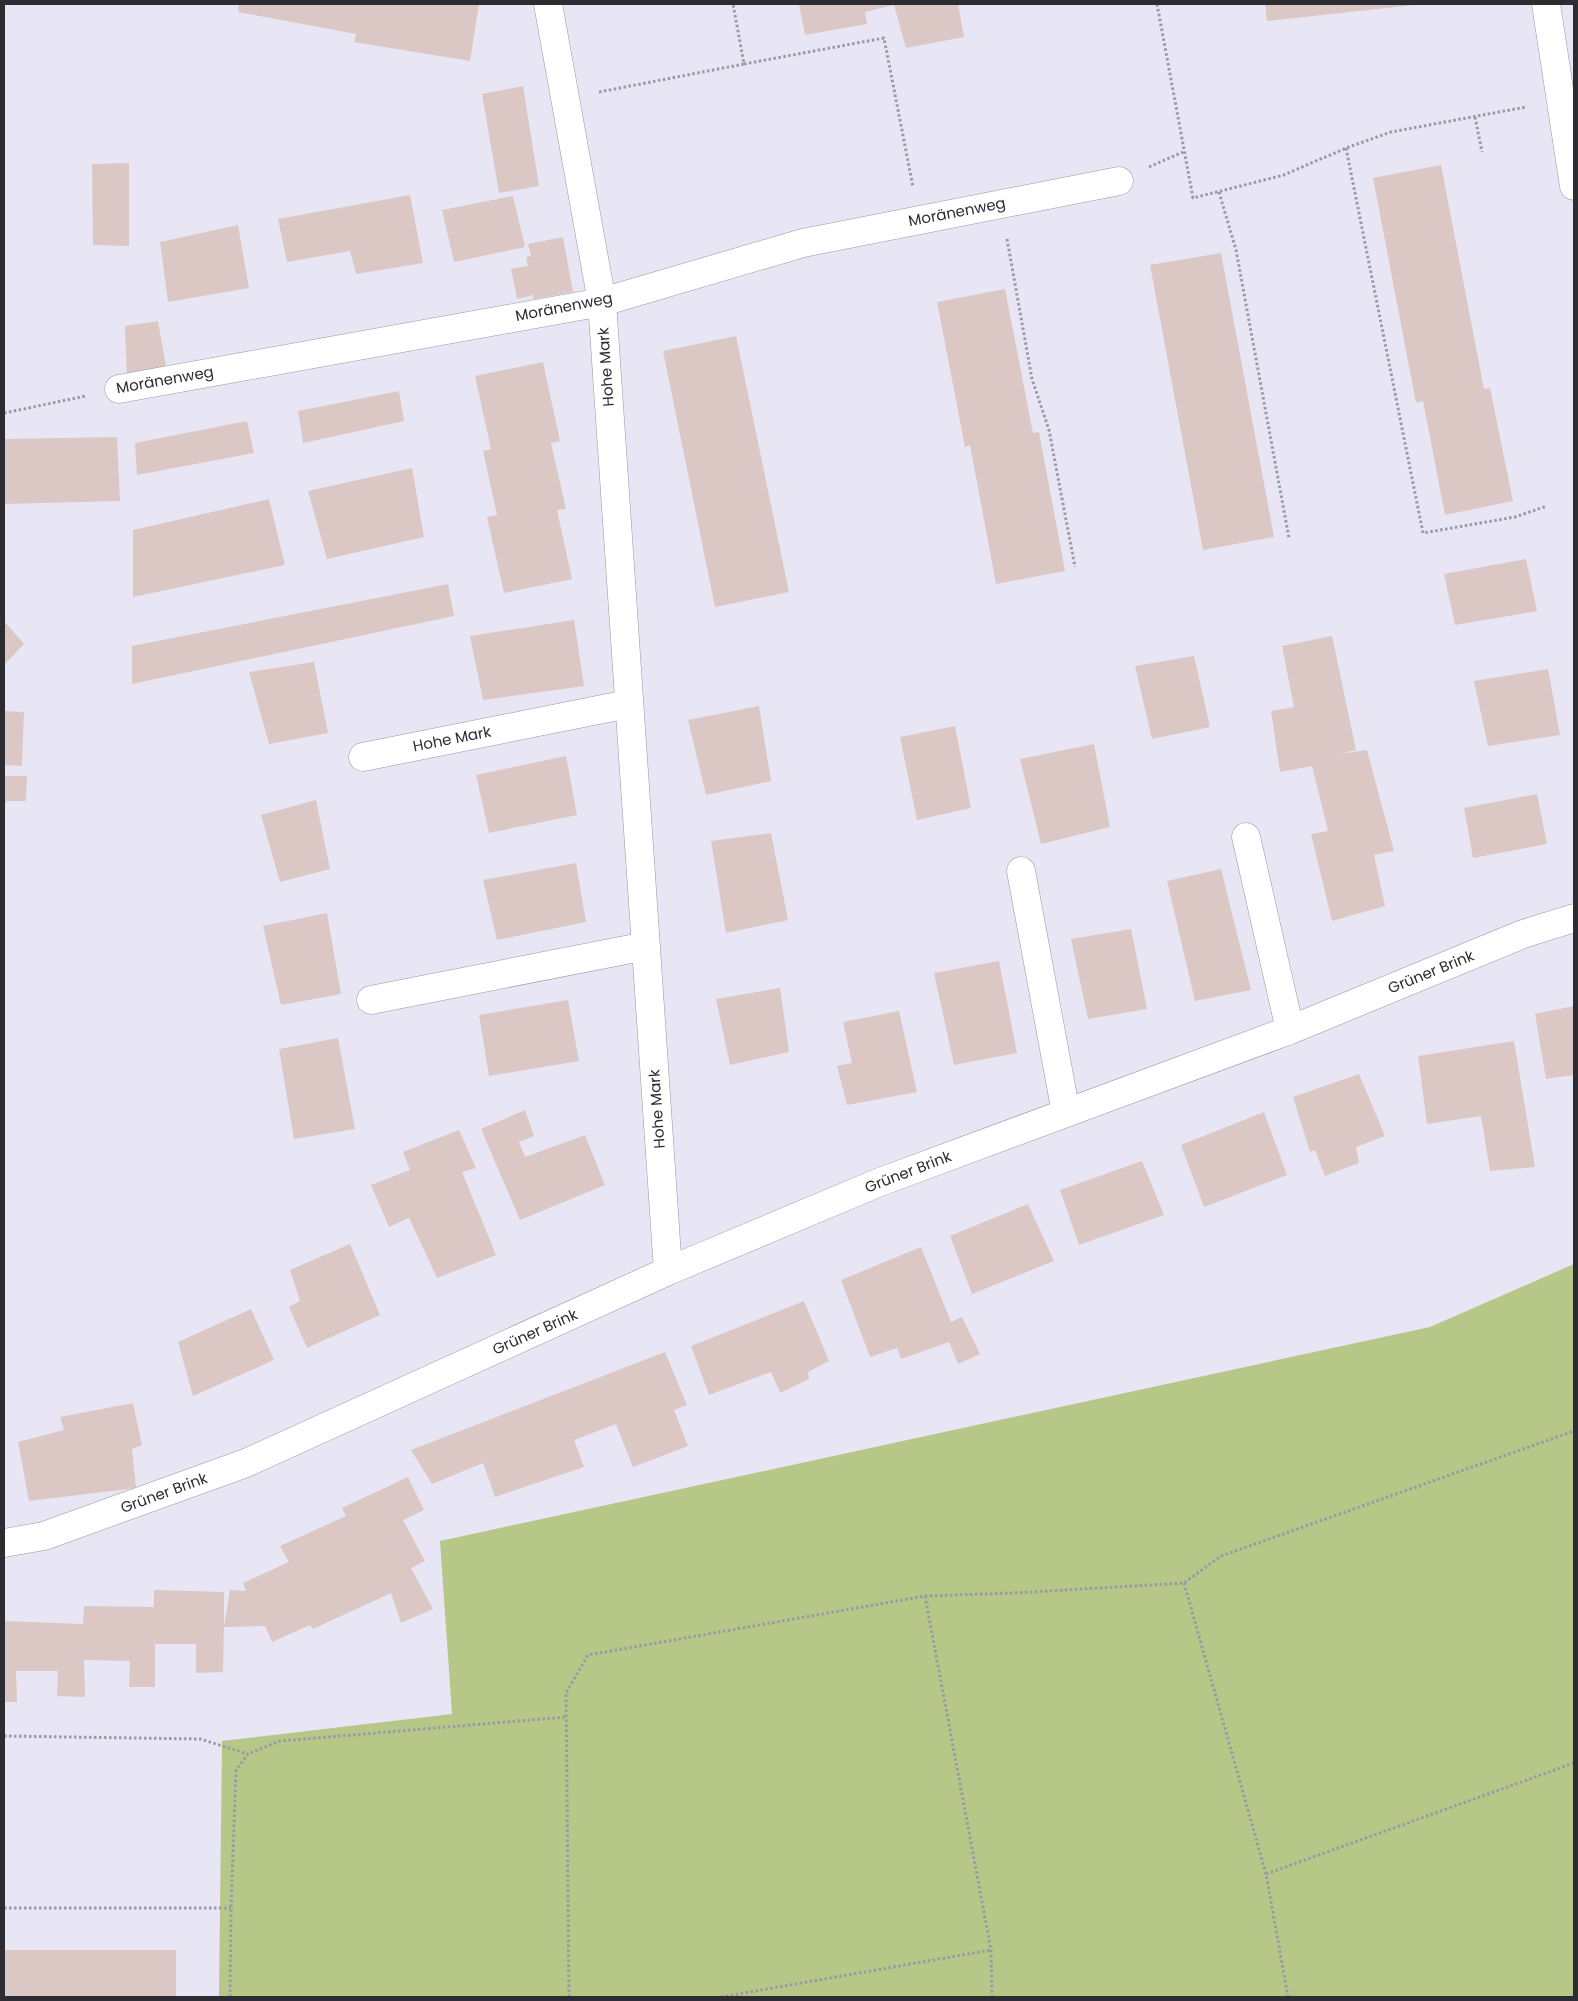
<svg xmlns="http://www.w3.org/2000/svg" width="1578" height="2001" viewBox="0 0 1578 2001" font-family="Poppins,sans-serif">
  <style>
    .green { fill: #b7c788 }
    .building { fill: #dbc8c5 }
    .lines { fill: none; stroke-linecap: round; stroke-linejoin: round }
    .street-casing { stroke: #9896a5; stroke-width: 29 }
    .path { stroke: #9b99a5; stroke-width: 3; stroke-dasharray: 2.5 2.5; stroke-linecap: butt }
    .street { stroke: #fff; stroke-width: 28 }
    .labels { text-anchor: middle; stroke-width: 5; stroke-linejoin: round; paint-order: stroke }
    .street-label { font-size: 15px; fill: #2d2c32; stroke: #fff }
  </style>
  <rect width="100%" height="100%" fill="#e8e6f5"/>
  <path class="green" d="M 1574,1264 L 1574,1997 L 219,1997 L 222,1741 L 452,1714 L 440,1541 L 1430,1327 Z"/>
  <path class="building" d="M 239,4 L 479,4 L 470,61 L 354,42 L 356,34 L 238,12 Z
    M 799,4 L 958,4 L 964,37 L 906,48 L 894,5 L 865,12 L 867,24 L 805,35 Z
    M 1265,4 L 1414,4 L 1414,5 L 1267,21 Z
    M 523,86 L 539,186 L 499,193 L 482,94 Z
    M 129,163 L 129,246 L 93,245 L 92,164 Z
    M 1441,165 L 1484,389 L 1490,388 L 1513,501 L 1445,515 L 1423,401 L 1416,403 L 1373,178 Z
    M 410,195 L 423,263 L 356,274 L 350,251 L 287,262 L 278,219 Z
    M 513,196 L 525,247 L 454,262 L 442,210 Z
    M 238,225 L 249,288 L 168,302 L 160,242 Z
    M 563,237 L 573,292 L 533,299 L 533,295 L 517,299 L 511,269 L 528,266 L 526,257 L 531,256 L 528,244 Z
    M 1221,253 L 1274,537 L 1203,550 L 1150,265 Z
    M 1005,289 L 1033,433 L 1039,432 L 1065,571 L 996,584 L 970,445 L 965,447 L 937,302 Z
    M 158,321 L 167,372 L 127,378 L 125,326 Z
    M 736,336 L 789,592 L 715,607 L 663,351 Z
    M 543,362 L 560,441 L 551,443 L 566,509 L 557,510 L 572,579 L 504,593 L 487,517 L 497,515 L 483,451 L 491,449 L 475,376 Z
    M 399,391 L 404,421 L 303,443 L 298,411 Z
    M 247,421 L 254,453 L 137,475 L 135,443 Z
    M 117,437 L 120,501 L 4,504 L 4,439 Z
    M 412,468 L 424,537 L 327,559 L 308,491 Z
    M 269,499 L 285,565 L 133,597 L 133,530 Z
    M 1526,559 L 1537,611 L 1455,625 L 1444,574 Z
    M 448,584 L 454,616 L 132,684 L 132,646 Z
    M 574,620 L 584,686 L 483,700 L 470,636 Z
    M 4,621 L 24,644 L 4,665 Z
    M 1332,636 L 1356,750 L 1338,754 L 1367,750 L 1394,851 L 1374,855 L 1385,906 L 1332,921 L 1311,834 L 1328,831 L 1312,766 L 1280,772 L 1271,711 L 1294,707 L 1282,646 Z
    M 1194,656 L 1210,727 L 1152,739 L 1135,666 Z
    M 314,662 L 328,733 L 269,744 L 249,672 Z
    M 1548,669 L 1560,735 L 1488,746 L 1474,681 Z
    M 759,706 L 771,781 L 706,795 L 688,720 Z
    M 4,711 L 24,712 L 22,766 L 4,765 Z
    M 955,726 L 971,808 L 917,820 L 900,737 Z
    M 1094,744 L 1110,827 L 1041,844 L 1020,759 Z
    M 566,756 L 577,815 L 489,833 L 476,775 Z
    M 4,776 L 27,776 L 26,801 L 6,801 L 5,806 L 4,806 Z
    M 1537,794 L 1547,844 L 1473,858 L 1464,808 Z
    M 316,800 L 330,869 L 280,882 L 261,815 Z
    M 771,833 L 788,920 L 726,933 L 711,841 Z
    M 576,863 L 586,922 L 497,940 L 483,880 Z
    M 1221,869 L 1251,990 L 1195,1001 L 1167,881 Z
    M 327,913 L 341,994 L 281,1005 L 263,926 Z
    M 1131,929 L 1147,1009 L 1088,1019 L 1071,939 Z
    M 999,961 L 1017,1053 L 954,1065 L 934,973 Z
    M 780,988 L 789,1052 L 730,1065 L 716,999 Z
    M 568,1000 L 579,1061 L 489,1076 L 479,1015 Z
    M 1574,1006 L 1574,1075 L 1546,1079 L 1535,1014 Z
    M 899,1011 L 917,1092 L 847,1105 L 837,1066 L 852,1063 L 843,1022 Z
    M 338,1038 L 355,1129 L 294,1139 L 279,1049 Z
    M 1514,1041 L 1535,1167 L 1490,1171 L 1481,1116 L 1427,1124 L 1418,1056 Z
    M 1359,1074 L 1385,1136 L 1356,1147 L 1359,1163 L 1325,1176 L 1315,1150 L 1310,1152 L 1293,1097 Z
    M 525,1110 L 534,1136 L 519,1142 L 525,1157 L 585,1135 L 605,1185 L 520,1220 L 481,1129 Z
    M 1264,1112 L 1287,1175 L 1204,1207 L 1181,1145 Z
    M 459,1130 L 476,1168 L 462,1172 L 496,1255 L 437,1278 L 409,1218 L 389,1227 L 371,1185 L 410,1170 L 403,1152 Z
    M 1142,1161 L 1164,1215 L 1079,1245 L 1060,1190 Z
    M 1028,1204 L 1054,1261 L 972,1294 L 950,1236 Z
    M 350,1244 L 380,1315 L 307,1348 L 289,1307 L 300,1301 L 290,1270 Z
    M 921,1247 L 951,1322 L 962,1317 L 980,1354 L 958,1364 L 949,1342 L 901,1359 L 897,1348 L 870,1357 L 841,1280 Z
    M 804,1301 L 829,1361 L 808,1372 L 809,1379 L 780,1393 L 771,1372 L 709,1395 L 691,1346 Z
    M 251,1309 L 274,1360 L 193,1396 L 178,1342 Z
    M 665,1352 L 687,1405 L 674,1410 L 688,1446 L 633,1467 L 616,1424 L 574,1440 L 584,1467 L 495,1497 L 483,1463 L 432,1484 L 411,1450 Z
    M 133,1403 L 142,1445 L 132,1449 L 136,1488 L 29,1501 L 18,1442 L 64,1430 L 60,1417 Z
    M 408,1477 L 424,1510 L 403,1520 L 425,1561 L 411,1568 L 433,1609 L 401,1623 L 391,1593 L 313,1629 L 310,1625 L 272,1642 L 265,1626 L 224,1627 L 223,1672 L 196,1673 L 196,1644 L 155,1644 L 155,1687 L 129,1687 L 130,1661 L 84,1660 L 85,1697 L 57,1696 L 58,1671 L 16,1671 L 17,1702 L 4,1702 L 4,1621 L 83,1624 L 84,1606 L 154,1607 L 154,1590 L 224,1592 L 224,1627 L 230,1590 L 246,1591 L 243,1583 L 289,1562 L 280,1546 L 346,1516 L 342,1508 Z
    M 4,1950 L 176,1950 L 176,1997 L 4,1997 Z"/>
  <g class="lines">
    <defs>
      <path id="street" d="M 548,4 L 602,302 L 668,1271
        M 1546,4 L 1574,186
        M 119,389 L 602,302 L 803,243 L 1119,181
        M 363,757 L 628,704
        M 1246,837 L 1290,1030
        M 1021,871 L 1066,1113
        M 371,1000 L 646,946
        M 4,1543 L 44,1536 L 246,1463 L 668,1271 L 880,1182 L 1290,1030 L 1523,934 L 1574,918"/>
    </defs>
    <use href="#street" class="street-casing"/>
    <path class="path" d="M 1157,4 L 1193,198 L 1284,175 L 1346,148 L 1391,132 L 1526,107
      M 744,64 L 884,38 L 913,187
      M 599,92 L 744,64 L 733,4
      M 1475,117 L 1482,152
      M 1346,148 L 1423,533 L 1515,517 L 1547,506
      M 1149,167 L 1183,152
      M 1219,192 L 1236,250 L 1289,538
      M 1007,239 L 1032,379 L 1049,430 L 1075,567
      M 4,413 L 86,396
      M 1184,1583 L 1266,1874 L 1288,1997
      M 925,1596 L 991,1950 L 992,1997
      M 4,1736 L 200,1739 L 248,1754
      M 1266,1874 L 1574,1763
      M 4,1908 L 231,1908
      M 230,1997 L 231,1908 L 236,1770 L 248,1754 L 280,1741 L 566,1717
      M 569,1997 L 566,1693 L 588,1655 L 925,1596 L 1014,1593 L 1184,1583 L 1221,1556 L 1574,1431
      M 721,1997 L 991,1950"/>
    <use href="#street" class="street"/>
  </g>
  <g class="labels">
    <g class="street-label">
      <text transform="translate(957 212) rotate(-11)" y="5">Moränenweg</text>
      <text transform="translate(564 307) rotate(-11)" y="5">Moränenweg</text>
      <text transform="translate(606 367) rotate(-94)" y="5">Hohe Mark</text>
      <text transform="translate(165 380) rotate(-10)" y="5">Moränenweg</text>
      <text transform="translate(452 739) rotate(-11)" y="5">Hohe Mark</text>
      <text transform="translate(1431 972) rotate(-22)" y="5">Grüner Brink</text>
      <text transform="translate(657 1109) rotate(-94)" y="5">Hohe Mark</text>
      <text transform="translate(908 1172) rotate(-21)" y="5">Grüner Brink</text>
      <text transform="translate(535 1332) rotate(-24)" y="5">Grüner Brink</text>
      <text transform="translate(164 1493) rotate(-20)" y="5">Grüner Brink</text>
    </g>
  </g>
  <rect width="1578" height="2001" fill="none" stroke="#2d2c32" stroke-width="10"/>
</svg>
